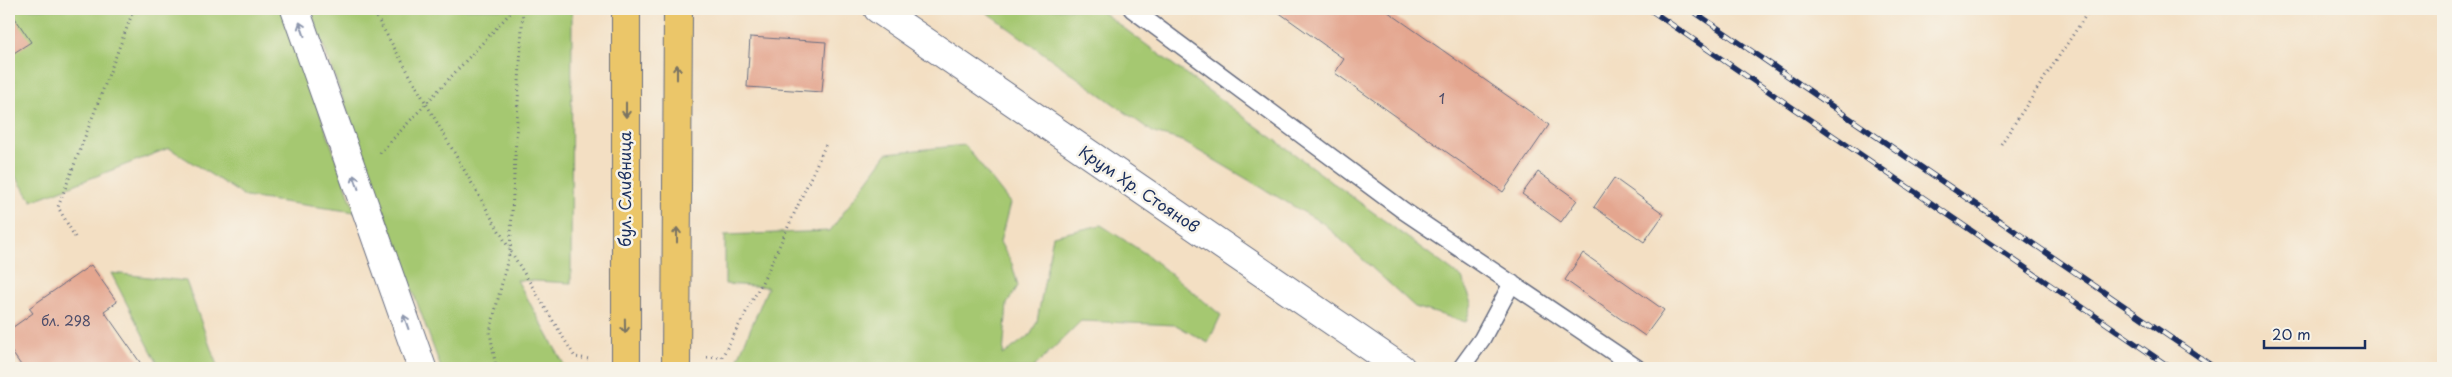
<svg xmlns="http://www.w3.org/2000/svg" width="2452" height="377" viewBox="0 0 2452 377" font-family="'Playpen Sans',sans-serif">
  <style>
    .green { fill: #a5c871; stroke: #607c68 }
    .building { fill: #e4a68f }
    .lines { fill: none; stroke-linecap: round; stroke-linejoin: round }
    .service-casing { stroke: #676d81; stroke-width: 19 }
    .minor-casing { stroke: #676d81; stroke-width: 30 }
    .tertiary-casing { stroke: #676d81; stroke-width: 30 }
    .primary-casing { stroke: #676d81; stroke-width: 30 }
    .path { stroke: #676d81; stroke-width: 3; stroke-dasharray: 1 4; stroke-linecap: butt }
    .service { stroke: #fff; stroke-width: 16 }
    .minor { stroke: #fff; stroke-width: 28 }
    .tertiary { stroke: #fff; stroke-width: 28 }
    .primary { stroke: #ebc669; stroke-width: 28 }
    .rail-casing { stroke: #1b2f5e; stroke-width: 5.5 }
    .rail { stroke: #f7f3e8; stroke-width: 4; stroke-dasharray: 11; stroke-linecap: butt }
    .oneway { stroke: #8d97ae }
    .oneway2 { stroke: #797363 }
    .labels { text-anchor: middle; stroke-width: 5; stroke-linejoin: round; paint-order: stroke }
    .number-label { font-size: 14px; fill: #4d4d6a }
    .street-label { font-size: 16px; fill: #1b2f5e; stroke: #f7f3e8 }
  </style>
  <rect width="100%" height="100%" fill="#f7f3e8"/>
  <filter id="ink" filterUnits="userSpaceOnUse"><feTurbulence type="fractalNoise" baseFrequency=".02" numOctaves="2"/><feDisplacementMap in="SourceGraphic" scale="10" xChannelSelector="R" yChannelSelector="G"/><feConvolveMatrix kernelMatrix="1 2 1 2 8 2 1 2 1" color-interpolation-filters="sRGB"/></filter>
  <filter id="wash" filterUnits="userSpaceOnUse"><feTurbulence type="fractalNoise" baseFrequency=".0096" numOctaves="4" result="noise"/><feDisplacementMap in="SourceGraphic" scale="20" xChannelSelector="R" yChannelSelector="G"/><feGaussianBlur stdDeviation="1.12" result="paint"/><feColorMatrix in="noise" values="0 0 0 0 0 0 0 0 0 0 0 0 0 0 0 0 0 1.4 0 .05"/><feComposite in="paint" operator="in"/></filter>
  <g filter="url(#wash)">
    <rect width="100%" height="100%" fill="#f3dfc3"/>
    <path class="green" d="M 9,9 L 283,9 L 355,212 L 246,197 L 169,148 L 32,201 L 9,167 Z
      M 310,9 L 572,9 L 571,283 L 517,280 L 566,368 L 441,368 Z
      M 982,9 L 1098,9 L 1462,278 L 1472,303 L 1466,322 L 1415,307 L 1324,224 L 1180,140 L 1154,133 Z
      M 965,145 L 1010,203 L 1000,242 L 1012,264 L 1018,286 L 1007,304 L 1003,355 L 1031,334 L 1037,321 L 1053,236 L 1101,225 L 1146,254 L 1221,315 L 1208,343 L 1176,325 L 1081,321 L 1033,368 L 734,368 L 768,287 L 725,284 L 725,235 L 830,231 L 887,153 Z
      M 111,273 L 186,281 L 218,368 L 160,368 Z"/>
    <g id="blocks">
      <path class="building" d="M 9,9 L 31,42 L 9,56 Z
        M 1274,9 L 1384,9 L 1549,125 L 1503,192 L 1335,73 L 1344,59 Z
        M 750,37 L 826,42 L 822,92 L 747,87 Z
        M 1538,172 L 1577,200 L 1561,222 L 1522,194 Z
        M 1614,178 L 1664,214 L 1644,242 L 1594,207 Z
        M 1583,253 L 1664,310 L 1645,336 L 1565,280 Z
        M 91,265 L 117,302 L 104,311 L 144,368 L 23,368 L 9,348 L 9,330 L 33,313 L 29,308 Z"/>
    </g>
  </g>
  <g filter="url(#ink)">
    <use href="#blocks" fill-opacity="0" stroke="#676d81" stroke-width="1"/>
    <g class="lines">
      <defs>
        <path id="service" d="M 1132,9 L 1404,211 L 1637,368
          M 1461,368 L 1482,339 L 1512,283"/>
        <path id="minor" d="M 295,9 L 422,368"/>
        <path id="tertiary" d="M 878,9 L 1401,368"/>
        <path id="primary" d="M 626,368 L 626,9
          M 676,368 L 678,9"/>
      </defs>
      <use href="#service" class="service-casing"/>
      <use href="#minor" class="minor-casing"/>
      <use href="#tertiary" class="tertiary-casing"/>
      <use href="#primary" class="primary-casing"/>
      <path class="path" d="M 372,9 L 510,250 L 575,357 L 589,359
        M 2001,144 L 2090,9
        M 380,153 L 514,9
        M 75,237 L 58,207 L 134,9
        M 707,357 L 722,357 L 766,275 L 826,144
        M 496,368 L 490,332 L 510,250 L 523,9"/>
      <use href="#service" class="service"/>
      <use href="#minor" class="minor"/>
      <use href="#tertiary" class="tertiary"/>
      <use href="#primary" class="primary"/>
      <defs>
        <path id="rail" d="M 1649,9 L 2171,368
          M 1690,9 L 2215,368"/>
      </defs>
      <use href="#rail" class="rail-casing"/>
      <use href="#rail" class="rail"/>
    </g>
    <defs><path id="oneway-shaft" d="M-6 0H5M1.5-3L5.5 0L1.5 3" fill="none" stroke-width="1.6" stroke-linecap="round" stroke-linejoin="round" transform="scale(1.25)"/></defs>
    <g class="oneway">
      <use href="#oneway-shaft" transform="translate(302 29) rotate(-109)"/>
      <use href="#oneway-shaft" transform="translate(356 182) rotate(-109)"/>
      <use href="#oneway-shaft" transform="translate(406 322) rotate(-109)"/>
    </g>
    <g class="oneway2">
      <use href="#oneway-shaft" transform="translate(677 72) rotate(-90)"/>
      <use href="#oneway-shaft" transform="translate(626 110) rotate(90)"/>
      <use href="#oneway-shaft" transform="translate(677 235) rotate(-90)"/>
      <use href="#oneway-shaft" transform="translate(625 326) rotate(89)"/>
    </g>
  </g>
  <g class="labels">
    <g class="number-label">
      <text x="1442" y="104">1</text>
      <text x="66" y="326">бл. 298</text>
    </g>
    <g class="street-label">
      <text transform="translate(625 189) rotate(-90)" y="6">бул. Сливница</text>
      <text transform="translate(1139 189) rotate(34)" y="6">Крум Хр. Стоянов</text>
    </g>
  </g>
  <rect width="2452" height="377" fill="none" stroke="#f7f3e8" stroke-width="30"/>
  <path d="M2264 340v8h101v-8" fill="none" stroke="#1b2f5e" stroke-width="2.5"/>
  <text x="2272" y="340" font-size="15" fill="#1b2f5e" stroke="#f7f3e8" stroke-width="4" paint-order="stroke">20 m</text>
</svg>
